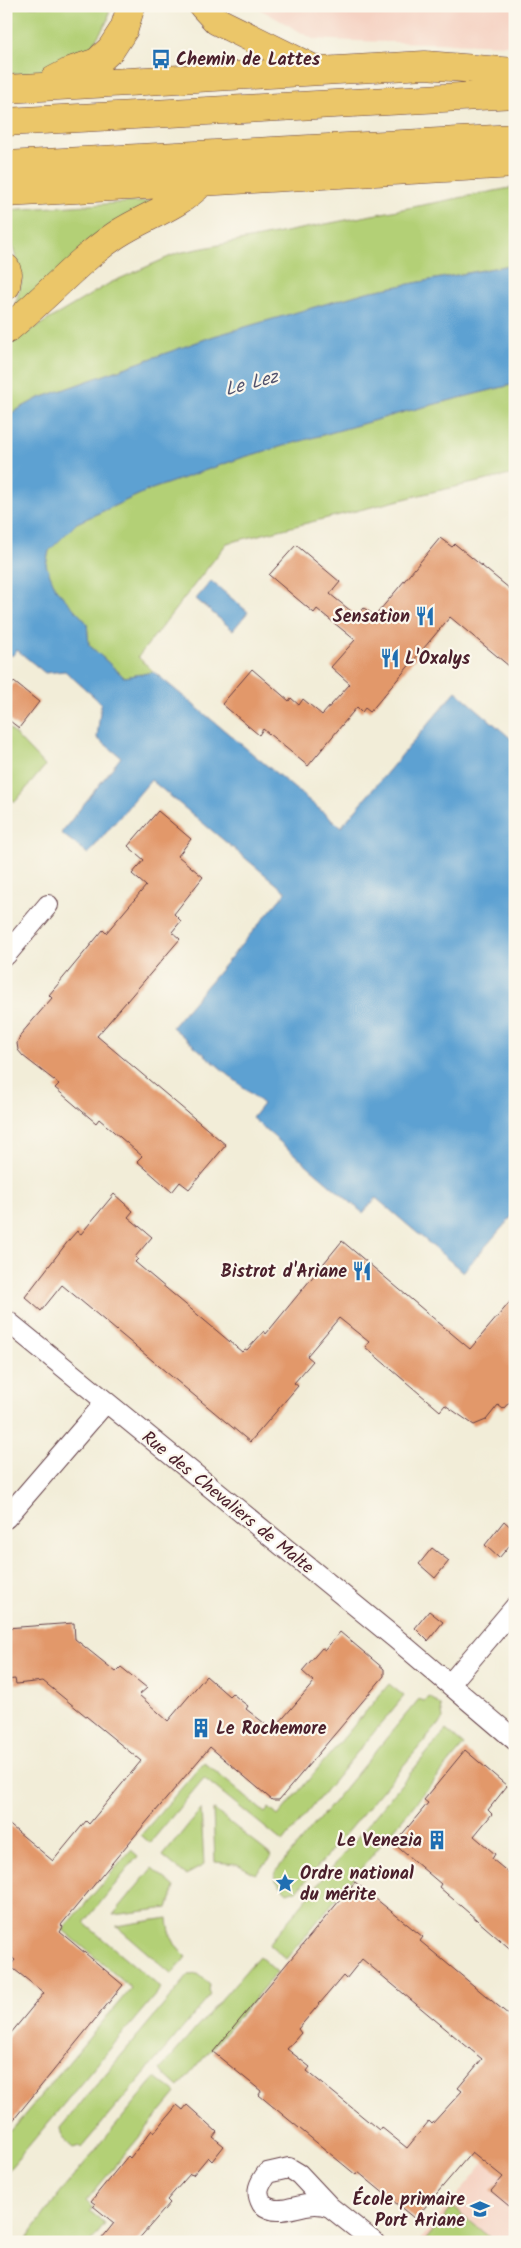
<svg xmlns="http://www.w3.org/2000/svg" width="521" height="2248" viewBox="0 0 521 2248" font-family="Kalam,sans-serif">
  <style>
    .built { fill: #f5d2c2 }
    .green { fill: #b3d076; stroke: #7e7850 }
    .water { fill: #5da1d2; stroke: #54607e }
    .building { fill: #e2986b; fill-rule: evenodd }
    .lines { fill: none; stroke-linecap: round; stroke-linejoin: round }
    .street-casing { stroke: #633e45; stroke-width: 22 }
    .primary-casing { stroke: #633e45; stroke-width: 29 }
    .street { stroke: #fff; stroke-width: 20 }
    .primary { stroke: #ebc669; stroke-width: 28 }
    .labels { text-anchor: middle; stroke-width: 4.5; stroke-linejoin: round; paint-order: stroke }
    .poi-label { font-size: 18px; font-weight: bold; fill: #4a1f2b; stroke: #fbf7ec; text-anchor: start }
    .street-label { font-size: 18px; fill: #4a1f2b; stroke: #fbf7ec }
    .water-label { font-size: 19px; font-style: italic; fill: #52536e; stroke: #fbf7ec }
  </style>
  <rect width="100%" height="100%" fill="#fbf7ec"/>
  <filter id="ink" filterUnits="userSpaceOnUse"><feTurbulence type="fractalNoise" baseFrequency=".02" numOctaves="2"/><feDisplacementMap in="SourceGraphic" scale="10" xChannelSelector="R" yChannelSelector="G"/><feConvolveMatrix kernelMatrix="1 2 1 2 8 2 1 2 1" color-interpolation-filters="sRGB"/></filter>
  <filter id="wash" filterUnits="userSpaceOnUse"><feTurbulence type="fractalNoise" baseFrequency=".0096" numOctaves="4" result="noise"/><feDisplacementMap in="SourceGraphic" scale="20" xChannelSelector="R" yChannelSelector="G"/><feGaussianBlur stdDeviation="1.12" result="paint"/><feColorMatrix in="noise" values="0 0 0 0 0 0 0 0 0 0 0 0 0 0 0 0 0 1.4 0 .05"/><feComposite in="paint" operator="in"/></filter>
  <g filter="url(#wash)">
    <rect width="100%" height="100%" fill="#f2edd8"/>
    <path class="built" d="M 254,6 L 515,6 L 515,45 L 353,41 L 313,39 Z
      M 515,2124 L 515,2242 L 418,2242 L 473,2176 Z"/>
    <path class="green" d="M 6,6 L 110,6 L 108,20 L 89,51 L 43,73 L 6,74 Z
      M 515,187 L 515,264 L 367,292 L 214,336 L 37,399 L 6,416 L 6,345 L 110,283 L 178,253 Z
      M 153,201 L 12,317 L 22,280 L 10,237 L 6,232 L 6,210 Z
      M 515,384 L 515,474 L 432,492 L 227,543 L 138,657 L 154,672 L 124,677 L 89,645 L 87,623 L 55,589 L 46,565 L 49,551 L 77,523 L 149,490 L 244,457 L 408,411 Z
      M 6,725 L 45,766 L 15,802 L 6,794 Z
      M 389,1684 L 404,1696 L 283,1842 L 204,1778 L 150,1843 L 141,1835 L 204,1762 L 265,1813 L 269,1808 L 278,1816 Z
      M 430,1697 L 441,1706 L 443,1719 L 296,1892 L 293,1890 L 287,1892 L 276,1881 L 275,1872 L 419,1699 L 424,1701 Z
      M 446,1730 L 464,1745 L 286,1959 L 269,1944 Z
      M 201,1809 L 204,1865 L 186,1875 L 163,1856 Z
      M 213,1809 L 272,1856 L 256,1874 L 237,1864 L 215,1862 Z
      M 131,1850 L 138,1856 L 84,1923 L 161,1988 L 6,2173 L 6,2127 L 11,2131 L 131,1988 L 63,1930 Z
      M 152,1868 L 175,1887 L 168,1908 L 113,1915 Z
      M 168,1918 C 169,1935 174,1946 186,1957 L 172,1974 L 116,1926 Z
      M 259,1956 L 277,1972 L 179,2087 L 160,2070 Z
      M 198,1974 L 210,1984 L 209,1990 L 211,1995 L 81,2148 L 79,2146 L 73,2148 L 62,2138 L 60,2128 L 189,1975 Z
      M 156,2077 L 176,2093 L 86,2201 L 93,2208 L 90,2211 L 105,2224 L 91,2242 L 24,2242 L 59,2194 Z
      M 453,2207 L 495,2242 L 424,2242 Z"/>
    <path class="water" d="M 515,264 L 515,384 L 408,411 L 244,457 L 149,490 L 77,523 L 49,551 L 46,565 L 56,589 L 87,623 L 89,645 L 124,677 L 154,672 L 341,827 L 456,691 L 515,742 L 515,1213 L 463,1272 L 376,1198 L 363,1213 L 252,1118 L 263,1104 L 172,1027 L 286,892 L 151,780 L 88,854 L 61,833 L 121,757 L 97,738 L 101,703 L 65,671 L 45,673 L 17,650 L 12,656 L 6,651 L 6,416 L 37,399 L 214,336 L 367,292 Z
      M 211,581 L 248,612 L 233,630 L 196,599 Z"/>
    <g id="blocks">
      <path class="building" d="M 440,538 L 452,547 L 455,544 L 515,593 L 515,671 L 450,617 L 370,712 L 365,708 L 362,712 L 357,707 L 308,766 L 263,729 L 259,735 L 222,704 L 252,669 L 289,701 L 291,698 L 299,705 L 303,699 L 322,715 L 350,684 L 331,667 L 355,640 L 317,609 L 314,613 L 269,575 L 296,545 L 340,582 L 330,594 L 357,616 L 364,608 L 375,616 Z
        M 14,682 L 39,702 L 19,728 L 6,718 L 6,692 Z
        M 158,811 L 191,839 L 178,856 L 203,877 L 174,914 L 181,921 L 172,932 L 180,939 L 97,1036 L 226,1145 L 189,1189 L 180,1182 L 172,1192 L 137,1161 L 142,1156 L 99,1119 L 96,1123 L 55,1088 L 59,1084 L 23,1056 L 18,1050 L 17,1043 L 21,1034 L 52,998 L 49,995 L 103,930 L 106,933 L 146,886 L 132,874 L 144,860 L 128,846 Z
        M 114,1194 L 133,1211 L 128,1217 L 152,1237 L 135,1257 L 138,1259 L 135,1262 L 242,1352 L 245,1349 L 247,1350 L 264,1331 L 266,1334 L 342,1241 L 470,1349 L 515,1296 L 515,1396 L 503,1409 L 498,1405 L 486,1420 L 474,1425 L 445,1405 L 440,1411 L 365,1347 L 369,1342 L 339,1318 L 307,1356 L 313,1361 L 294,1383 L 298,1386 L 250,1442 L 62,1285 L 41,1311 L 25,1297 L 69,1240 L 77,1231 L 81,1234 Z
        M 504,1521 L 515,1531 L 515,1539 L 499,1558 L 485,1545 Z
        M 432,1548 L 449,1561 L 435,1578 L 419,1564 Z
        M 429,1611 L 443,1622 L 428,1641 L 415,1628 Z
        M 74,1623 L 75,1639 L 116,1672 L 121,1667 L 147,1688 L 139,1695 L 168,1721 L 206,1676 L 229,1696 L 232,1693 L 240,1700 L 248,1706 L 246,1709 L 273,1730 L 314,1682 L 302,1671 L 322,1648 L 325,1650 L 340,1632 L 384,1669 L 384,1676 L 279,1800 L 272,1800 L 210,1747 L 117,1857 L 61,1925 L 63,1927 L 60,1932 L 123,1985 L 6,2129 L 6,2039 L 44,1993 L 10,1966 L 15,1960 L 6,1953 L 6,1822 L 53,1861 L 86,1821 L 89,1824 L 141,1761 L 43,1681 L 16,1684 L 15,1679 L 6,1680 L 6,1628 Z
        M 465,1750 L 507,1786 L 488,1810 L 492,1814 L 474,1836 L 495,1854 L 492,1859 L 515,1878 L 515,1953 L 439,1887 L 441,1884 L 394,1844 L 428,1803 L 424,1800 Z
        M 355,1882 L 423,1937 L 420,1941 L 515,2020 L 515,2211 L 491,2191 L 503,2177 L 472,2152 L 415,2219 L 358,2172 L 356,2175 L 271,2105 L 259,2095 L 261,2091 L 213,2052 ZM 362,1959 L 482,2059 L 458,2088 L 462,2091 L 432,2124 L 429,2121 L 407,2148 L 381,2127 L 379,2130 L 307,2071 L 310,2067 L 287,2049 L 301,2033 L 298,2029 L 343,1976 L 346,1979 Z
        M 177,2105 L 183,2110 L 187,2105 L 196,2113 L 217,2132 L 213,2137 L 224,2146 L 212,2161 L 208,2157 L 193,2175 L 190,2174 L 167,2200 L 170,2203 L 136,2242 L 99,2242 L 114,2223 L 93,2206 L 95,2204 L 91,2201 L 128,2156 L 130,2158 L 152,2130 L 154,2133 Z"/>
    </g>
  </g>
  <g filter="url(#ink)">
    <use href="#blocks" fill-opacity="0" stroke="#633e45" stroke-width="1"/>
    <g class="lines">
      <defs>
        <path id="street" d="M 6,955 L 48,905
          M 6,1320 L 395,1638 L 515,1740
          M 6,1518 L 106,1402
          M 450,1684 L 515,1607
          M 330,2207 C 304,2196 282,2221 262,2204 C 255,2191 259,2184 267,2173 L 289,2168 L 299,2174 L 330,2207 L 374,2242"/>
        <path id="primary" d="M 203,6 L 217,21 L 316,70
          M 54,80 L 73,70 L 97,62 L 111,49 L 124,29 L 131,6
          M 6,89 L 425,65 L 515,72
          M 6,122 L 515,94
          M 6,165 L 515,138
          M 6,193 L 515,164
          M 6,268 L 8,274 L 6,286
          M 6,330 C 44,300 76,262 116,235 C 145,216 176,208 201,183"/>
      </defs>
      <use href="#street" class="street-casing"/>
      <use href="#primary" class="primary-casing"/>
      <use href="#street" class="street"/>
      <use href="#primary" class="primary"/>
    </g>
  </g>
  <defs>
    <symbol id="bus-bare" viewBox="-9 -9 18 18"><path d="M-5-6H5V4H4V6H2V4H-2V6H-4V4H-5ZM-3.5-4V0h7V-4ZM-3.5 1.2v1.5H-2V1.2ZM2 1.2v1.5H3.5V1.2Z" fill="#1f6fb2" stroke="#fbf7ec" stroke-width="2.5" paint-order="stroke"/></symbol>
    <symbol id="restaurant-bare" viewBox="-9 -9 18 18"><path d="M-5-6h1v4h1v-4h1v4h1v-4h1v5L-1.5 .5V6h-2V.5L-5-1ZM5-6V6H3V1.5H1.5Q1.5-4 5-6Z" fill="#1f6fb2" stroke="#fbf7ec" stroke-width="2.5" paint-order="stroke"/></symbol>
    <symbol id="building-bare" viewBox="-9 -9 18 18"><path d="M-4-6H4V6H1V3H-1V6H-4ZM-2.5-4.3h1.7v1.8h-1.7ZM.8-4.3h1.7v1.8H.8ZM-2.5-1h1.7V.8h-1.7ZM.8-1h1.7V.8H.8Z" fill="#1f6fb2" stroke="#fbf7ec" stroke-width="2.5" paint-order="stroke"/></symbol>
    <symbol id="sight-bare" viewBox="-9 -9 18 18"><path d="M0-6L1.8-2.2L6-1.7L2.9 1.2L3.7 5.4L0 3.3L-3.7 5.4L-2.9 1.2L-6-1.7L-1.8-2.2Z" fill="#1f6fb2" stroke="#fbf7ec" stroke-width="2.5" paint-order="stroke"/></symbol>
    <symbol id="school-bare" viewBox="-9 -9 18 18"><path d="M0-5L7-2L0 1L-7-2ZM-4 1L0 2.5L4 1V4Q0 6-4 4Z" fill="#1f6fb2" stroke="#fbf7ec" stroke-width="2.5" paint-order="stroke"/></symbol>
  </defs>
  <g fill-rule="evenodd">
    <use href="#bus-bare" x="147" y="45" width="28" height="28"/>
    <use href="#restaurant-bare" x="411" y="602" width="28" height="28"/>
    <use href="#restaurant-bare" x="376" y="644" width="28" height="28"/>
    <use href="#restaurant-bare" x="348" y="1257" width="28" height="28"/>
    <use href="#building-bare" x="187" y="1714" width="28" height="28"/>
    <use href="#building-bare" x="423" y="1826" width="28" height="28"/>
    <use href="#sight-bare" x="271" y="1869" width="28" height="28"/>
    <use href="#school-bare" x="466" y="2195" width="28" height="28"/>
  </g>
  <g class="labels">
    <g class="poi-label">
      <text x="176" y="65">Chemin de Lattes</text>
      <text x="410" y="622" text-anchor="end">Sensation</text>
      <text x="405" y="664">L'Oxalys</text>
      <text x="347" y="1277" text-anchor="end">Bistrot d'Ariane</text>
      <text x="216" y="1734">Le Rochemore</text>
      <text x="422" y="1846" text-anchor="end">Le Venezia</text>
      <text x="300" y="1879">Ordre national<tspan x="300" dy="21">du mérite</tspan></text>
      <text x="465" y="2205" text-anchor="end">École primaire<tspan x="465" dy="21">Port Ariane</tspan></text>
    </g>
    <g class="street-label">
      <text transform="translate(228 1502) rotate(39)" y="6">Rue des Chevaliers de Malte</text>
    </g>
    <g class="water-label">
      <text transform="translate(251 382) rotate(-15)" y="7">Le Lez</text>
    </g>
  </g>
  <rect width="521" height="2248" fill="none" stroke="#fbf7ec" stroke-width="25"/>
</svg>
